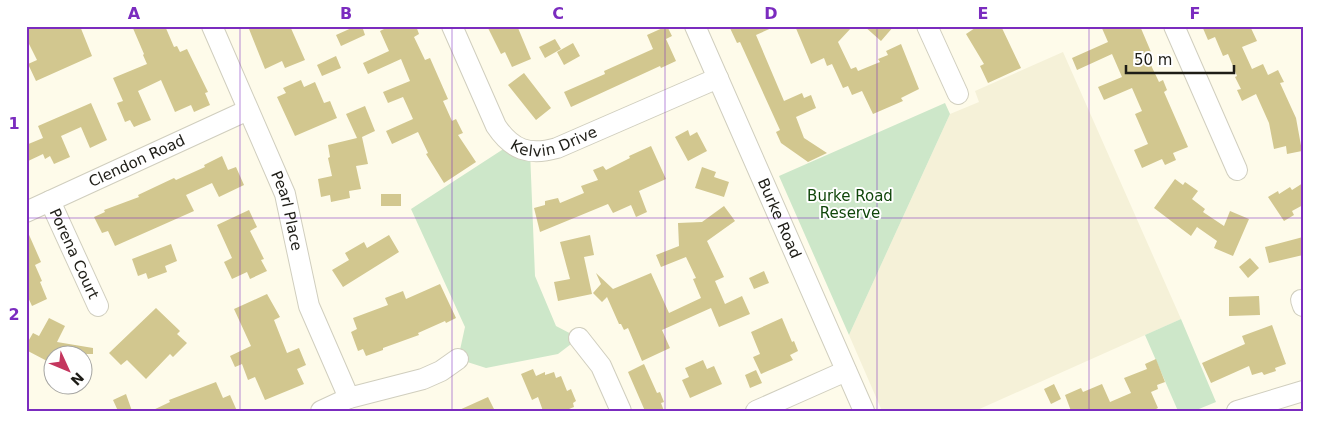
<svg xmlns="http://www.w3.org/2000/svg" width="1329" height="437" viewBox="0 0 1329 437" font-family="'DejaVu Sans',sans-serif">
  <style>
    .built { fill: #f5f1d8 }
    .green { fill: #cde7c9 }
    .building { fill: #d2c78f }
    .lines { fill: none; stroke-linecap: round; stroke-linejoin: round }
    .minor-casing { stroke: #d0cebe; stroke-width: 22 }
    .minor { stroke: #fff; stroke-width: 20 }
    .grid { fill: none; stroke: #7b2cbf; stroke-width: 1; stroke-opacity: 0.55 }
    .labels { text-anchor: middle; stroke-width: 4; stroke-linejoin: round; paint-order: stroke }
    .street-label { font-size: 15px; fill: #1e1d17; stroke: #fff }
    .park-label { font-size: 15px; fill: #10460a; stroke: #fff }
    .neatline { fill: none; stroke: #7b2cbf; stroke-width: 2 }
    .grid-label { font-size: 16px; text-anchor: middle; font-weight: bold; fill: #7b2cbf }
  </style>
  <rect width="100%" height="100%" fill="#fefbea"/>
  <path class="built" d="M 1063,52 L 1181,319 L 975,411 L 882,411 L 849,335 L 950,114 L 979,102 L 975,91 Z"/>
  <path class="green" d="M 945,103 L 950,114 L 849,335 L 779,176 Z
    M 511,144 L 530,151 L 535,276 L 556,326 L 579,338 L 558,354 L 486,368 L 458,359 L 465,327 L 411,209 Z
    M 1181,319 L 1216,402 L 1194,411 L 1178,411 L 1145,335 Z"/>
  <path class="building" d="M 26,26 L 80,26 L 92,56 L 36,81 L 28,64 L 37,60 L 26,38 Z
    M 132,26 L 165,26 L 174,47 L 177,46 L 180,52 L 187,49 L 208,92 L 205,93 L 210,105 L 194,112 L 191,105 L 175,112 L 161,80 L 138,91 L 151,120 L 134,127 L 130,120 L 125,122 L 117,103 L 123,101 L 113,78 L 147,64 L 143,55 L 144,54 Z
    M 255,26 L 290,26 L 305,60 L 285,68 L 282,61 L 265,69 L 249,29 Z
    M 356,26 L 362,26 L 365,35 L 341,46 L 336,35 Z
    M 390,26 L 416,26 L 419,34 L 414,37 L 425,60 L 430,58 L 448,99 L 443,101 L 452,121 L 456,119 L 463,133 L 458,135 L 476,162 L 444,183 L 426,154 L 428,153 L 418,132 L 392,144 L 386,131 L 413,119 L 403,97 L 388,103 L 383,92 L 410,81 L 401,59 L 368,74 L 363,63 L 389,51 L 380,31 Z
    M 487,26 L 522,26 L 518,28 L 531,59 L 512,67 L 505,52 L 501,54 Z
    M 667,26 L 672,36 L 666,39 L 676,61 L 661,68 L 660,66 L 571,107 L 564,92 L 605,74 L 604,71 L 653,49 L 647,35 Z
    M 729,26 L 776,26 L 756,35 L 784,101 L 802,93 L 804,98 L 811,95 L 816,108 L 796,117 L 804,138 L 827,153 L 808,162 L 781,143 L 776,132 L 780,130 L 740,42 L 737,43 Z
    M 795,26 L 853,26 L 838,42 L 851,69 L 856,67 L 858,71 L 880,62 L 878,59 L 888,55 L 886,51 L 901,44 L 919,89 L 901,98 L 903,101 L 873,114 L 862,91 L 852,95 L 848,86 L 843,88 L 832,64 L 827,66 L 824,58 L 811,64 Z
    M 864,26 L 894,26 L 881,41 Z
    M 978,26 L 1001,26 L 1021,68 L 988,83 L 980,66 L 984,64 L 966,34 Z
    M 1101,26 L 1140,26 L 1154,59 L 1149,61 L 1159,82 L 1163,80 L 1167,90 L 1164,92 L 1188,147 L 1173,153 L 1176,160 L 1165,165 L 1162,159 L 1142,168 L 1134,150 L 1148,144 L 1135,114 L 1142,111 L 1132,88 L 1104,100 L 1098,87 L 1122,77 L 1112,54 L 1077,70 L 1072,58 L 1108,42 Z
    M 1202,26 L 1250,26 L 1257,41 L 1242,47 L 1252,69 L 1263,64 L 1268,75 L 1278,70 L 1284,82 L 1280,83 L 1296,118 L 1302,151 L 1287,154 L 1286,146 L 1274,149 L 1269,123 L 1256,94 L 1242,101 L 1237,90 L 1241,89 L 1235,77 L 1237,76 L 1228,54 L 1223,56 L 1215,37 L 1208,40 Z
    M 555,39 L 561,49 L 545,58 L 539,47 Z
    M 573,43 L 580,56 L 564,65 L 557,52 Z
    M 336,56 L 341,68 L 322,76 L 317,65 Z
    M 524,73 L 551,108 L 536,120 L 508,85 Z
    M 301,80 L 304,87 L 315,82 L 324,103 L 330,101 L 337,118 L 295,136 L 277,97 L 286,93 L 283,88 Z
    M 91,103 L 107,140 L 90,148 L 81,127 L 61,136 L 70,157 L 54,164 L 50,156 L 45,159 L 43,154 L 26,162 L 26,145 L 43,138 L 38,126 Z
    M 365,106 L 375,131 L 362,137 L 368,164 L 356,166 L 361,189 L 349,191 L 350,198 L 331,202 L 330,195 L 321,197 L 318,179 L 332,176 L 328,158 L 330,157 L 328,145 L 357,138 L 346,114 Z
    M 688,130 L 690,136 L 697,132 L 707,151 L 688,161 L 675,137 Z
    M 651,146 L 666,179 L 639,191 L 647,212 L 636,217 L 631,205 L 613,213 L 608,204 L 540,232 L 534,208 L 545,205 L 545,201 L 558,198 L 560,203 L 584,193 L 581,186 L 598,180 L 593,170 L 603,166 L 606,170 L 630,158 L 629,156 Z
    M 222,156 L 228,170 L 236,167 L 244,185 L 219,197 L 212,183 L 186,195 L 194,211 L 115,246 L 108,231 L 102,233 L 94,217 L 105,212 L 104,210 L 139,197 L 138,195 L 174,178 L 176,180 L 205,167 L 204,165 Z
    M 702,167 L 716,172 L 714,177 L 729,182 L 724,197 L 695,188 Z
    M 1175,179 L 1183,185 L 1185,182 L 1198,191 L 1192,199 L 1205,209 L 1203,212 L 1224,226 L 1230,211 L 1249,219 L 1233,256 L 1214,248 L 1217,241 L 1197,227 L 1191,236 L 1154,208 Z
    M 1303,183 L 1303,205 L 1292,211 L 1294,215 L 1284,221 L 1268,197 L 1278,191 L 1279,194 L 1290,187 L 1292,190 Z
    M 381,194 L 401,194 L 401,206 L 381,206 Z
    M 724,206 L 735,221 L 707,241 L 724,277 L 715,281 L 725,304 L 742,296 L 750,314 L 719,327 L 711,308 L 662,330 L 670,348 L 642,361 L 628,328 L 624,330 L 621,324 L 619,324 L 607,297 L 602,302 L 593,293 L 601,284 L 596,273 L 613,289 L 651,273 L 669,313 L 701,298 L 693,279 L 696,278 L 686,257 L 661,267 L 656,255 L 679,246 L 678,223 L 702,222 Z
    M 249,210 L 257,227 L 250,231 L 264,259 L 261,260 L 267,271 L 250,279 L 247,272 L 232,279 L 224,262 L 232,258 L 217,225 Z
    M 26,228 L 41,262 L 35,265 L 42,281 L 40,282 L 47,299 L 32,306 L 26,293 Z
    M 389,235 L 399,252 L 343,287 L 332,270 L 349,260 L 345,253 L 364,242 L 367,248 Z
    M 590,235 L 594,255 L 584,257 L 592,294 L 558,301 L 554,282 L 570,279 L 560,242 Z
    M 1303,237 L 1303,255 L 1269,263 L 1265,247 Z
    M 171,244 L 177,261 L 165,266 L 167,272 L 148,279 L 146,273 L 138,276 L 132,259 Z
    M 1250,258 L 1259,268 L 1248,278 L 1239,267 Z
    M 764,271 L 769,283 L 754,289 L 749,278 Z
    M 440,284 L 456,318 L 446,323 L 445,321 L 418,333 L 419,335 L 383,348 L 383,350 L 366,356 L 363,349 L 358,351 L 351,332 L 357,329 L 353,318 L 388,305 L 385,298 L 403,291 L 406,299 Z
    M 267,294 L 280,317 L 274,320 L 287,353 L 299,348 L 306,365 L 297,369 L 304,384 L 265,400 L 255,377 L 248,380 L 242,364 L 235,367 L 230,356 L 251,346 L 234,309 Z
    M 1259,296 L 1260,315 L 1229,316 L 1229,297 Z
    M 156,308 L 180,331 L 177,334 L 187,343 L 173,357 L 170,354 L 146,379 L 127,360 L 121,365 L 109,353 Z
    M 49,318 L 65,326 L 57,342 L 93,348 L 93,354 L 50,354 L 47,361 L 26,350 L 26,345 L 33,333 L 39,336 Z
    M 782,318 L 792,342 L 794,341 L 798,351 L 790,355 L 793,360 L 761,374 L 753,357 L 760,354 L 751,332 Z
    M 1272,325 L 1286,364 L 1275,368 L 1276,371 L 1264,375 L 1262,372 L 1252,375 L 1249,366 L 1211,383 L 1202,363 L 1245,344 L 1242,336 Z
    M 1156,359 L 1165,382 L 1157,385 L 1158,389 L 1151,392 L 1158,408 L 1152,411 L 1071,411 L 1065,395 L 1081,388 L 1083,392 L 1102,384 L 1110,402 L 1131,393 L 1124,378 L 1147,369 L 1145,364 Z
    M 703,360 L 707,369 L 714,366 L 722,384 L 690,398 L 682,380 L 689,377 L 685,368 Z
    M 644,364 L 657,393 L 660,392 L 664,402 L 661,403 L 664,411 L 645,411 L 628,372 Z
    M 533,369 L 536,376 L 545,372 L 545,375 L 554,372 L 556,378 L 561,376 L 567,391 L 571,389 L 576,401 L 573,403 L 574,407 L 564,411 L 543,411 L 538,397 L 532,400 L 521,374 Z
    M 756,370 L 762,383 L 750,388 L 745,375 Z
    M 216,382 L 223,398 L 230,395 L 237,411 L 151,411 L 170,402 L 169,400 Z
    M 1054,384 L 1061,399 L 1051,404 L 1044,389 Z
    M 126,394 L 132,411 L 118,411 L 113,400 Z
    M 488,397 L 495,411 L 457,411 Z"/>
  <g class="lines">
    <defs>
      <g id="minor">
        <path id="s1" d="M 212,26 L 285,194 L 309,306 L 349,398"/>
        <path id="s2" d="M 452,26 L 496,126 C 512,150 529,156 557,148 L 718,78"/>
        <path id="s3" d="M 695,26 L 864,411"/>
        <path d="M 927,26 L 958,94"/>
        <path d="M 1174,26 L 1237,170"/>
        <path id="s4" d="M 50,201 L 98,306"/>
        <path id="s5" d="M 26,212 L 248,110"/>
        <path d="M 1301,300 L 1303,306"/>
        <path d="M 579,338 L 601,366 L 621,411"/>
        <path d="M 321,411 L 349,398 L 423,379 L 441,371 L 458,359"/>
        <path d="M 756,411 L 846,371"/>
        <path d="M 1237,411 L 1303,391"/>
      </g>
    </defs>
    <use href="#minor" class="minor-casing"/>
    <use href="#minor" class="minor"/>
  </g>
  <path class="grid" d="M 240,26 L 240,411M 452,26 L 452,411M 665,26 L 665,411M 877,26 L 877,411M 1089,26 L 1089,411M 26,218 L 1303,218"/>
  <g class="labels">
    <g class="street-label">
      <text dy="5" stroke="none"><textPath href="#s2" startOffset="178">Kelvin Drive</textPath></text>
      <text dy="5" stroke="none"><textPath href="#s5" startOffset="122">Clendon Road</textPath></text>
      <text dy="5" stroke="none"><textPath href="#s1" startOffset="200">Pearl Place</textPath></text>
      <text dy="5" stroke="none"><textPath href="#s3" startOffset="210">Burke Road</textPath></text>
      <text dy="5" stroke="none"><textPath href="#s4" startOffset="58">Porena Court</textPath></text>
    </g>
    <g class="park-label">
      <text x="850" y="201">Burke Road<tspan x="850" dy="17">Reserve</tspan></text>
    </g>
  </g>
  <rect width="1329" height="437" fill="none" stroke="#ffffff" stroke-width="55"/>
  <g transform="translate(68 370) rotate(134)"><circle r="24" fill="#ffffff" stroke="#a5a5a2"/>
  <path d="M0-4L9 19L0 12L-9 19Z" fill="#c4365e"/>
  <text y="-8" font-size="14" font-weight="bold" text-anchor="middle" fill="#1e1d17">N</text>
  </g>
  <path d="M1126 65v8h108v-8" fill="none" stroke="#1e1d17" stroke-width="2.5"/>
  <text x="1134" y="65" font-size="15" fill="#1e1d17" stroke="#ffffff" stroke-width="4" paint-order="stroke">50 m</text>
  <rect x="28" y="28" width="1274" height="382" class="neatline"/>
  <g class="grid-label">
    <text x="134" y="19">A</text>
    <text x="346" y="19">B</text>
    <text x="558" y="19">C</text>
    <text x="771" y="19">D</text>
    <text x="983" y="19">E</text>
    <text x="1195" y="19">F</text>
    <text x="14" y="129">1</text>
    <text x="14" y="320">2</text>
  </g>
</svg>
